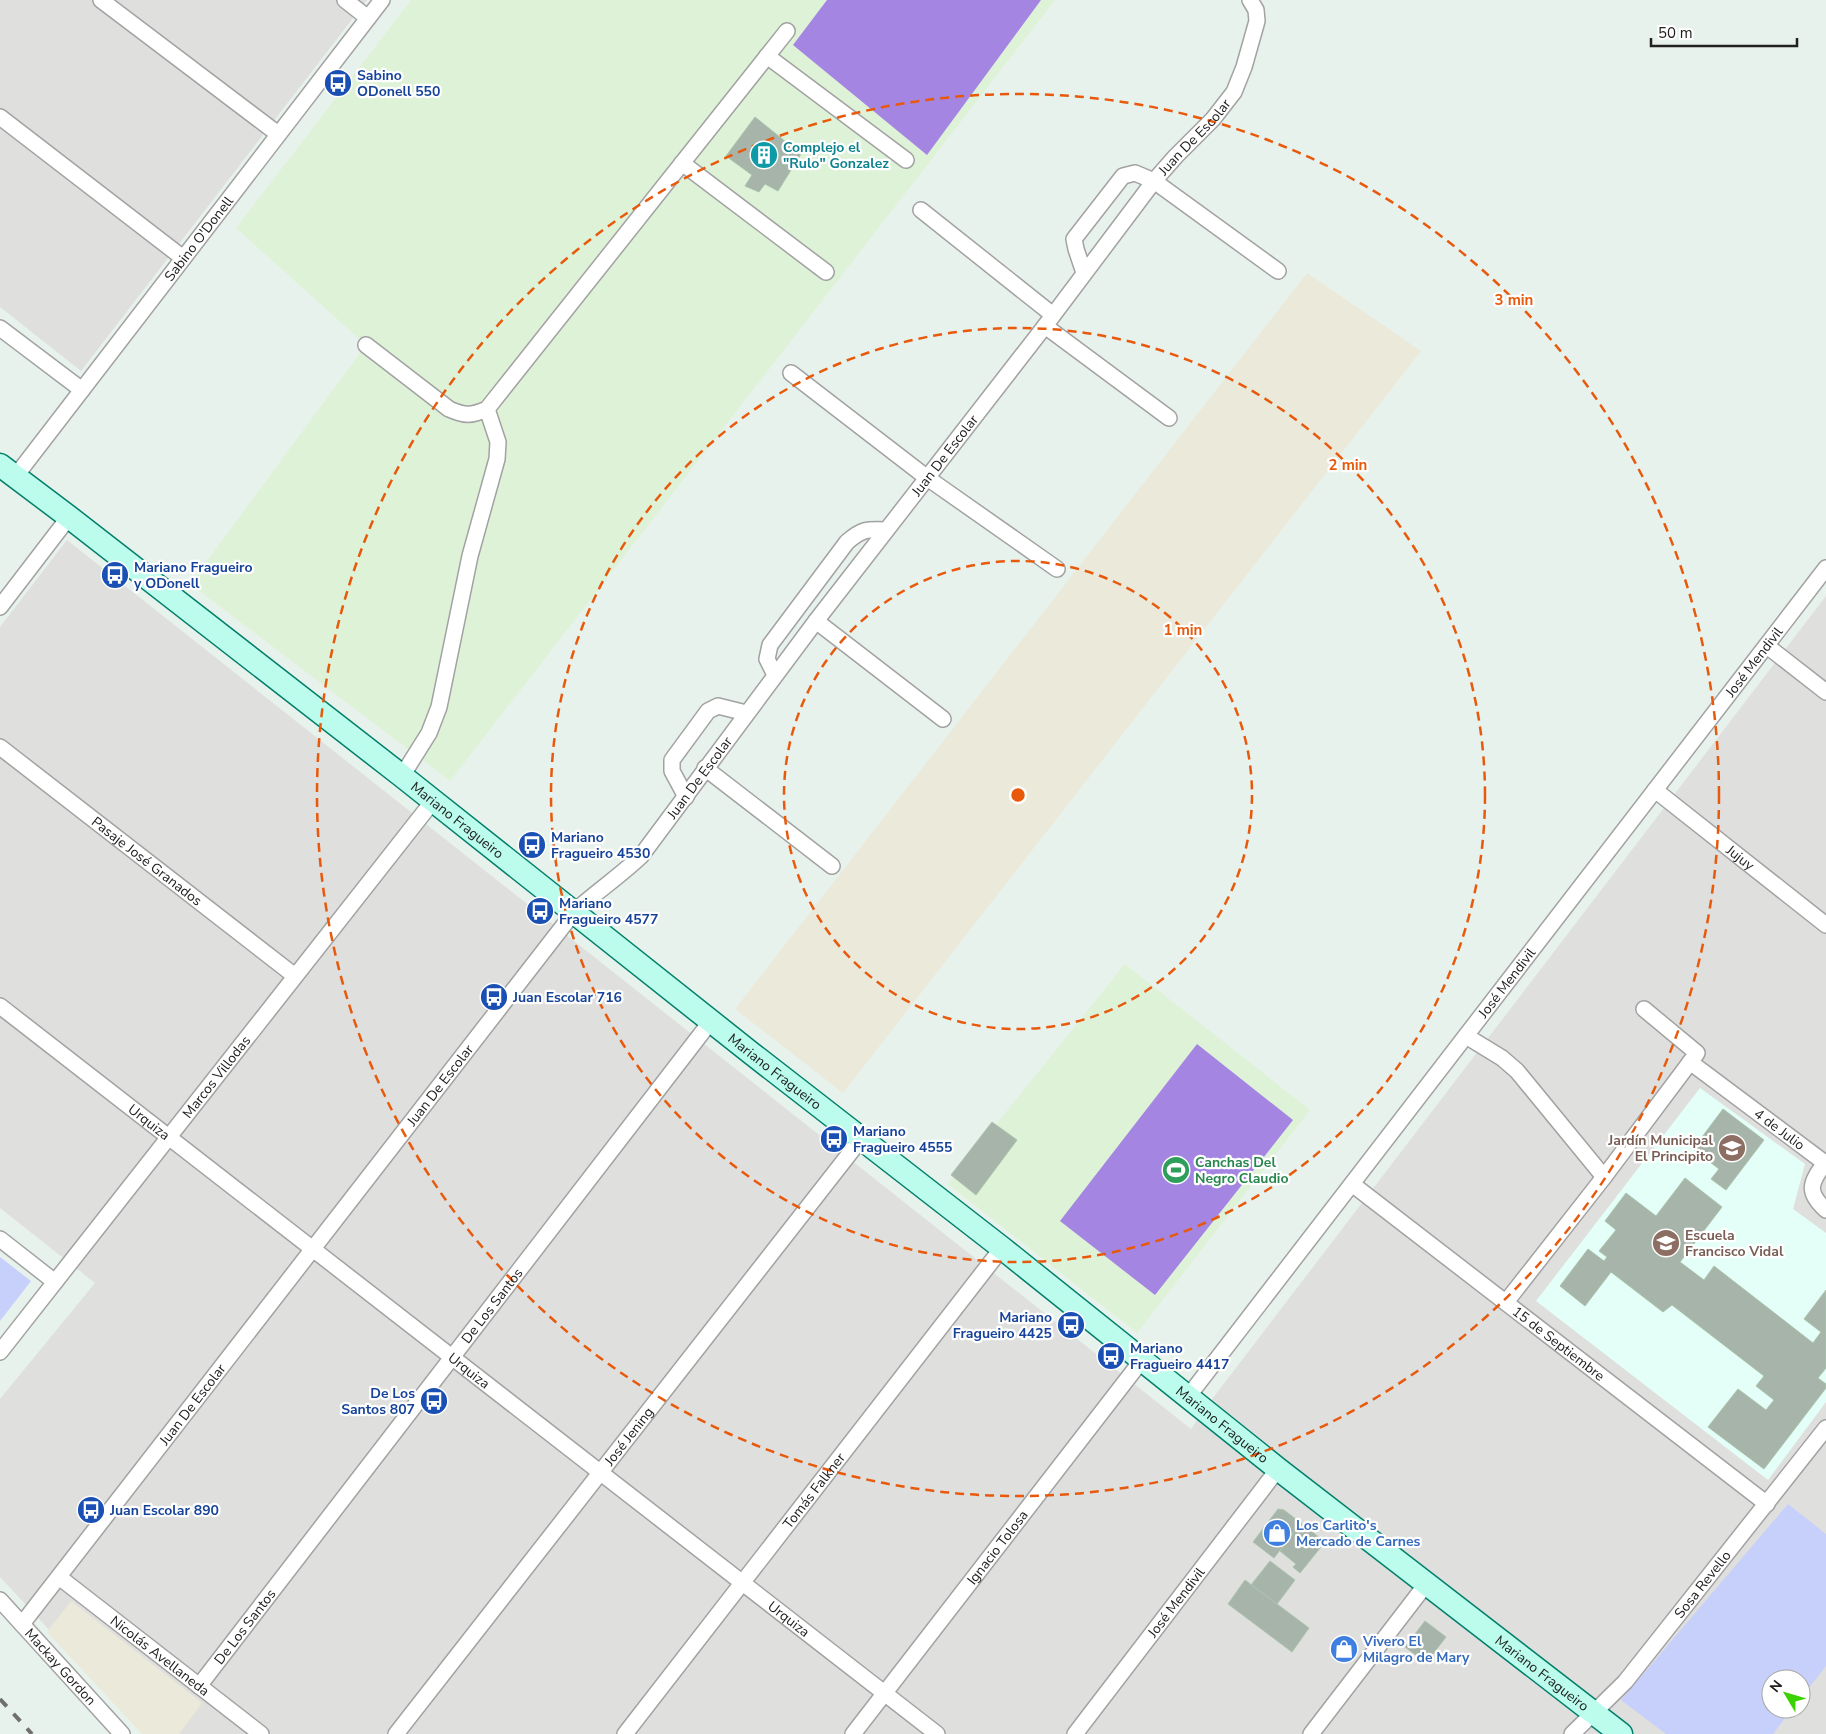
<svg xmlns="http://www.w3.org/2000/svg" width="1826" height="1734" viewBox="0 0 1826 1734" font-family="'Nunito Sans',sans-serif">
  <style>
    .residential { fill: #dfdfde; fill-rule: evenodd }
    .commercial { fill: #def2d7 }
    .industrial { fill: #ebe9da }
    .education { fill: #e4fff7 }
    .park { fill: #c6d0fb }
    .pitch { fill: #a485e2 }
    .building { fill: #a7b4a9; stroke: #aac4ae }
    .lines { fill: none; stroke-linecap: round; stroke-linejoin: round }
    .minor-casing { stroke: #a2a2a2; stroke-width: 18 }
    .secondary-casing { stroke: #027f6a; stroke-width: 25 }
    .minor { stroke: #fff; stroke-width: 15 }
    .secondary { stroke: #bcfced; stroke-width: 22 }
    .rail { stroke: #6f6f6f; stroke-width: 4; stroke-dasharray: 10 10; stroke-linecap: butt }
    .ring { fill: none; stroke: #e8590c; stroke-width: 2.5; stroke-dasharray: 9 6 }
    .labels { text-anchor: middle; stroke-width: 4.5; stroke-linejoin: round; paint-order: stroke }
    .transit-label { font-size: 14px; font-weight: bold; fill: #164399; stroke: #fff; text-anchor: start }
    .street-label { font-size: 14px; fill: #212121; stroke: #fff }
    .culture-label { font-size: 14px; font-weight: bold; fill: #0d838f; stroke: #fff; text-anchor: start }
    .education-label { font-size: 14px; font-weight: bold; fill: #785e54; stroke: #fff; text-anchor: end }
    .leisure-label { font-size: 14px; font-weight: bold; fill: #27864d; stroke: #fff; text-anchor: start }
    .shop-label { font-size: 14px; font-weight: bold; fill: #366cbe; stroke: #fff; text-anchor: start }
    .centre { fill: #e8590c; stroke: #fff; stroke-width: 2.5 }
    .ring-label { font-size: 15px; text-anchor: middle; font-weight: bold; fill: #e8590c; stroke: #fff; stroke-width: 4.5; stroke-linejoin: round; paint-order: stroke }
  </style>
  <rect width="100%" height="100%" fill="#e8f2ec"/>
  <path class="residential" d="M 0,0 L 367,0 L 81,371 L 0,307 Z
    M 67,540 L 1191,1429 L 1206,1407 L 1826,596 L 1826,1734 L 146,1734 L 0,1577 L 0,1399 L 95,1283 L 0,1208 L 0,627 ZM 1771,1679 L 1801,1679 L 1801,1709 L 1771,1709 Z"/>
  <path class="commercial" d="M 411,0 L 1055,0 L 450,781 L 190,584 L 366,345 L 236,228 Z
    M 1125,964 L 1310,1110 L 1137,1333 L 948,1184 Z"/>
  <path class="industrial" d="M 1307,273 L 1421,351 L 843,1093 L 735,1009 Z
    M 71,1601 L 202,1703 L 179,1734 L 142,1734 L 47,1632 Z"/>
  <path class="education" d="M 1700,1088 L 1805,1164 L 1793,1209 L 1826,1233 L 1826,1402 L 1768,1480 L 1536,1301 Z"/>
  <path class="park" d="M 0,1257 L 31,1281 L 0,1321 Z
    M 1788,1504 L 1826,1534 L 1826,1666 L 1801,1698 L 1801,1679 L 1771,1679 L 1771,1709 L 1792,1709 L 1773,1734 L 1666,1734 L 1621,1700 Z"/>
  <path class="pitch" d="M 827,0 L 1041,0 L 927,155 L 793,45 Z
    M 1197,1044 L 1293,1120 L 1155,1295 L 1060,1221 Z"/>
  <path class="building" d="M 755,117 L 801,154 L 778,191 L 765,184 L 759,192 L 745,186 L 752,175 L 726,156 Z
    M 1723,1109 L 1764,1140 L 1726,1190 L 1711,1179 L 1719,1169 L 1693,1149 Z
    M 992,1122 L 1017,1140 L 976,1195 L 951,1175 Z
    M 1685,1178 L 1722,1207 L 1680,1262 L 1704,1280 L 1714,1266 L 1813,1343 L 1821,1332 L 1804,1319 L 1826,1290 L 1826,1368 L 1818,1378 L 1826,1384 L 1826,1388 L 1764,1469 L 1708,1427 L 1738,1389 L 1766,1410 L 1774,1400 L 1756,1386 L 1764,1376 L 1672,1305 L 1663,1312 L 1611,1272 L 1585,1306 L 1560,1286 L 1588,1249 L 1604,1261 L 1607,1257 L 1599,1251 L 1616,1230 L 1605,1221 L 1626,1193 L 1656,1216 Z
    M 1278,1509 L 1284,1510 L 1301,1523 L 1274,1558 L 1253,1542 Z
    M 1301,1523 L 1325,1542 L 1300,1573 L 1293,1567 L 1296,1564 L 1280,1551 Z
    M 1270,1561 L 1295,1580 L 1277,1604 L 1251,1585 Z
    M 1245,1580 L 1309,1628 L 1292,1652 L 1228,1604 Z
    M 1425,1621 L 1446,1637 L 1426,1663 L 1405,1647 Z"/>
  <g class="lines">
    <defs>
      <g id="minor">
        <path d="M 101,0 L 278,134"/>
        <path d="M 345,0 L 368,18"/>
        <path d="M 767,56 L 906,160"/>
        <path d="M 0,117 L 183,258"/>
        <path d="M 682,163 L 826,272"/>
        <path d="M 921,210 L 1053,315"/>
        <path d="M 1084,273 L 1076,249 L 1074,239 L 1123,176 L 1135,173 L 1154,181 L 1278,271"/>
        <path d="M 1045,326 L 1169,418"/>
        <path d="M 0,328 L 82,390"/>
        <path d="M 366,345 L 449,409 C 465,416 471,416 487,409 L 787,31"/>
        <path d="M 791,373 L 926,477 L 1057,569"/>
        <path id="s1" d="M 15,477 L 382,0"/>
        <path d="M 0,607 L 69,517"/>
        <path d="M 816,621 L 943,719"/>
        <path d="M 1767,646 L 1826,692"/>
        <path d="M 775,675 L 767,659 L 770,645 L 847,542 C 862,529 867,529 886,530"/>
        <path id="s2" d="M 0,747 L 295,976"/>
        <path d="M 705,768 L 832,866"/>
        <path d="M 402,776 L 429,733 L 439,707 L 470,556 L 497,459 L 498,442 L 487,409"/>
        <path id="s3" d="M 1655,790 L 1826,925"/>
        <path d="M 686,797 L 672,771 L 672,760 L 708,711 L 718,706 L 746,713"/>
        <path id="s4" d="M 0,1006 L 937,1734"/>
        <path d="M 1466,1036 L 1502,1058 L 1517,1071 L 1604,1177"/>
        <path id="s5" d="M 1690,1062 L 1825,1163 C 1810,1183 1806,1192 1826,1210"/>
        <path id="s6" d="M 1352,1184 L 1767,1504"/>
        <path d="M 0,1239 L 55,1282"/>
        <path d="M 1506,1302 L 1604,1177 L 1697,1053 L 1644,1009"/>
        <path id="s7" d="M 0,1352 L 433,801"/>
        <path id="s8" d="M 1187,1398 L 1826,568"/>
        <path id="s9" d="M 59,1577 L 261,1734"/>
        <path id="s10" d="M 0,1600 L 122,1734"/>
        <path id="s11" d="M 22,1624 L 574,912 C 596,892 620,876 641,856 L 816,621 L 1045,326 L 1154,181 L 1176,156 L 1213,119 L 1234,92 L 1244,67 L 1257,21 L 1256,10 L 1250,0"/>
        <path id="s12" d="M 199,1686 L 711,1021"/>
        <path id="s13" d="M 396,1734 L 861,1139"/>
        <path id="s14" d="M 625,1734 L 1002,1248"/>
        <path id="s15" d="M 853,1734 L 1142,1360"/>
        <path id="s16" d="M 1075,1734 L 1278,1469"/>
        <path d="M 1311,1734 L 1427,1583"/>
        <path id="s17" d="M 1572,1734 L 1625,1682 L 1826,1428"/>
      </g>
      <g id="secondary">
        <path id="s18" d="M 0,465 L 69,517 L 402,776 L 751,1053 L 1002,1248 L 1278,1469 L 1621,1734"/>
      </g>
    </defs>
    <use href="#minor" class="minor-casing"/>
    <use href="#secondary" class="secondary-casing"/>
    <use href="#minor" class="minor"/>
    <use href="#secondary" class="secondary"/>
    <path class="rail" d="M 0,1699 L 32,1734"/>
  </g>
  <g class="ring">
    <circle cx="1018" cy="795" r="234"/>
    <circle cx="1018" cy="795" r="467"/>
    <circle cx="1018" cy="795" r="701"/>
  </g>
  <defs>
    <symbol id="bus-disc" viewBox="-11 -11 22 22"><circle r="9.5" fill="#1a4fb4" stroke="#fff"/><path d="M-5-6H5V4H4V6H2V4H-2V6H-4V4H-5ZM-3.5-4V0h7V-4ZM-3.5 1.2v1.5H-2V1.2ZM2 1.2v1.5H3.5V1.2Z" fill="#fff"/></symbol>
    <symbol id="building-disc" viewBox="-11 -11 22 22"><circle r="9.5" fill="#0f9aa8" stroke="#fff"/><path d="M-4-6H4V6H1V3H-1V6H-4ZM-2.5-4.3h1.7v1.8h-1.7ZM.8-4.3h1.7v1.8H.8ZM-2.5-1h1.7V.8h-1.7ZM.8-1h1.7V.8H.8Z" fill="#fff"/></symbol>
    <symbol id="school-disc" viewBox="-11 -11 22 22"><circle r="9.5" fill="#8d6e63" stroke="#fff"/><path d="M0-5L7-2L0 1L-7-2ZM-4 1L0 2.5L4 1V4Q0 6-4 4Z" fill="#fff"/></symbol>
    <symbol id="stadium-disc" viewBox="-11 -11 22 22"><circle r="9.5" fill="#2e9e5b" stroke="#fff"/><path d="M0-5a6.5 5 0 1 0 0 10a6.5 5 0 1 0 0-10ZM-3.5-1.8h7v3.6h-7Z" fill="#fff"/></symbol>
    <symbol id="shop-disc" viewBox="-11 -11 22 22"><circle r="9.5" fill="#3f7fe0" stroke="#fff"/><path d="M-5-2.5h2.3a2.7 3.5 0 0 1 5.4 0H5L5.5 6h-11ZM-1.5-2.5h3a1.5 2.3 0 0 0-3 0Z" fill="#fff"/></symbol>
  </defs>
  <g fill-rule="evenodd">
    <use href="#bus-disc" x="322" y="67" width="32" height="32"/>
    <use href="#building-disc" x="748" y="139" width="32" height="32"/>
    <use href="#bus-disc" x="99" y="559" width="32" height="32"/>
    <use href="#bus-disc" x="516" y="829" width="32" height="32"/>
    <use href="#bus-disc" x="524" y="895" width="32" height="32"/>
    <use href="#bus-disc" x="478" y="981" width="32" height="32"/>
    <use href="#bus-disc" x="818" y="1123" width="32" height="32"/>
    <use href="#school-disc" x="1716" y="1132" width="32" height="32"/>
    <use href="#stadium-disc" x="1160" y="1154" width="32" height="32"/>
    <use href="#school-disc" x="1650" y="1227" width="32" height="32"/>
    <use href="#bus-disc" x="1055" y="1309" width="32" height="32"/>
    <use href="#bus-disc" x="1095" y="1340" width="32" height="32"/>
    <use href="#bus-disc" x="418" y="1385" width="32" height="32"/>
    <use href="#bus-disc" x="75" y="1494" width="32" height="32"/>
    <use href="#shop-disc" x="1261" y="1517" width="32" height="32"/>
    <use href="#shop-disc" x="1328" y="1633" width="32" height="32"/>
  </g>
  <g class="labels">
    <g class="transit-label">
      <text x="357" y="80">Sabino<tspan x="357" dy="16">ODonell 550</tspan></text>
      <text x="134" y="572">Mariano Fragueiro<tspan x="134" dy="16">y ODonell</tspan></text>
      <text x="551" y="842">Mariano<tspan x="551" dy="16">Fragueiro 4530</tspan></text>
      <text x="559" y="908">Mariano<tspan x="559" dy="16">Fragueiro 4577</tspan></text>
      <text x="513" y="1002">Juan Escolar 716</text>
      <text x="853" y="1136">Mariano<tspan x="853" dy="16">Fragueiro 4555</tspan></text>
      <text x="1052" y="1322" text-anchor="end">Mariano<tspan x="1052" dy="16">Fragueiro 4425</tspan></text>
      <text x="1130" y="1353">Mariano<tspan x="1130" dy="16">Fragueiro 4417</tspan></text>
      <text x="415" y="1398" text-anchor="end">De Los<tspan x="415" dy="16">Santos 807</tspan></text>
      <text x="110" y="1515">Juan Escolar 890</text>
    </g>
    <g class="street-label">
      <text dy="5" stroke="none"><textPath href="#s11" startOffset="1896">Juan De Escolar</textPath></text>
      <text dy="5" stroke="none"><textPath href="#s1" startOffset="301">Sabino O'Donell</textPath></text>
      <text dy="5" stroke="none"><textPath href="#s11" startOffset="1491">Juan De Escolar</textPath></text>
      <text dy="5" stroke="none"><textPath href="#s8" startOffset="929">José Mendivil</textPath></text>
      <text dy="5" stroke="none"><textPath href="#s11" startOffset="1086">Juan De Escolar</textPath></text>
      <text dy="5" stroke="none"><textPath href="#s18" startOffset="579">Mariano Fragueiro</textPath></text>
      <text dy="5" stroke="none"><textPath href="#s3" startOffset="109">Jujuy</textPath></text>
      <text dy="5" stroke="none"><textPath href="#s2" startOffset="186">Pasaje José Granados</textPath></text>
      <text dy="5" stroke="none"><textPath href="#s8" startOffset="524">José Mendivil</textPath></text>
      <text dy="5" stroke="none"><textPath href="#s18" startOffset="984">Mariano Fragueiro</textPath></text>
      <text dy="5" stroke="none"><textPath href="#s7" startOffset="350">Marcos Villodas</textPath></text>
      <text dy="5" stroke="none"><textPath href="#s11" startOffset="682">Juan De Escolar</textPath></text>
      <text dy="5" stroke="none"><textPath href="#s4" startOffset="189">Urquiza</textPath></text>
      <text dy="5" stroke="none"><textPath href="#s5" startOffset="112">4 de Julio</textPath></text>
      <text dy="5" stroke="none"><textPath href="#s12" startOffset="480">De Los Santos</textPath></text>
      <text dy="5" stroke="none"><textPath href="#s6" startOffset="261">15 de Septiembre</textPath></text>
      <text dy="5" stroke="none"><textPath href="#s4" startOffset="594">Urquiza</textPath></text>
      <text dy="5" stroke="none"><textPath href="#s11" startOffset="278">Juan De Escolar</textPath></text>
      <text dy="5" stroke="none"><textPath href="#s18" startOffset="1554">Mariano Fragueiro</textPath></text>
      <text dy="5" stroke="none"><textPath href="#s13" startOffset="378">José Jening</textPath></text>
      <text dy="5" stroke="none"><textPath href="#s14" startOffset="308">Tomás Falkner</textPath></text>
      <text dy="5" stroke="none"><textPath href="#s15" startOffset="236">Ignacio Tolosa</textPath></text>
      <text dy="5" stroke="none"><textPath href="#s17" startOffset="199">Sosa Revello</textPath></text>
      <text dy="5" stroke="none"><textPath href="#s16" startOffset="166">José Mendivil</textPath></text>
      <text dy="5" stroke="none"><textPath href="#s4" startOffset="999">Urquiza</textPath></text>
      <text dy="5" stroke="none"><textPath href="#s12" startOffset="75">De Los Santos</textPath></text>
      <text dy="5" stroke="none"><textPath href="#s9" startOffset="128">Nicolás Avellaneda</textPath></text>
      <text dy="5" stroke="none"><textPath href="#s10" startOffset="90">Mackay Gordon</textPath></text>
      <text dy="5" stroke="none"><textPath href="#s18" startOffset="1959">Mariano Fragueiro</textPath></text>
    </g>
    <g class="culture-label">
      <text x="783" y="152">Complejo el<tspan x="783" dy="16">"Rulo" Gonzalez</tspan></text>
    </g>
    <g class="education-label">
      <text x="1713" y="1145">Jardín Municipal<tspan x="1713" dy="16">El Principito</tspan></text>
      <text x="1685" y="1240" text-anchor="start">Escuela<tspan x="1685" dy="16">Francisco Vidal</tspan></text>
    </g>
    <g class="leisure-label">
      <text x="1195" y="1167">Canchas Del<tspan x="1195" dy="16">Negro Claudio</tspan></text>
    </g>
    <g class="shop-label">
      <text x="1296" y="1530">Los Carlito's<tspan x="1296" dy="16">Mercado de Carnes</tspan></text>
      <text x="1363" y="1646">Vivero El<tspan x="1363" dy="16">Milagro de Mary</tspan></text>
    </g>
  </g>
  <circle cx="1018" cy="795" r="8" class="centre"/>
  <g class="ring-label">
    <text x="1514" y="305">3 min</text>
    <text x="1348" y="470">2 min</text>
    <text x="1183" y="635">1 min</text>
  </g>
  <g transform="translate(1786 1694) rotate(308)"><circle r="24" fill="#ffffff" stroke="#a6a6a6"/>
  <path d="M0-4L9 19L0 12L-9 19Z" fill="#3bd300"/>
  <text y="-8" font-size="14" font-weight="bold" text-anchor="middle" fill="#212121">N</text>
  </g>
  <path d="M1651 38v8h146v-8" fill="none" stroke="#212121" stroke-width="2.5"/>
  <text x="1658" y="38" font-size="15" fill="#212121" stroke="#ffffff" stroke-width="4" paint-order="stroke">50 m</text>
</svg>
